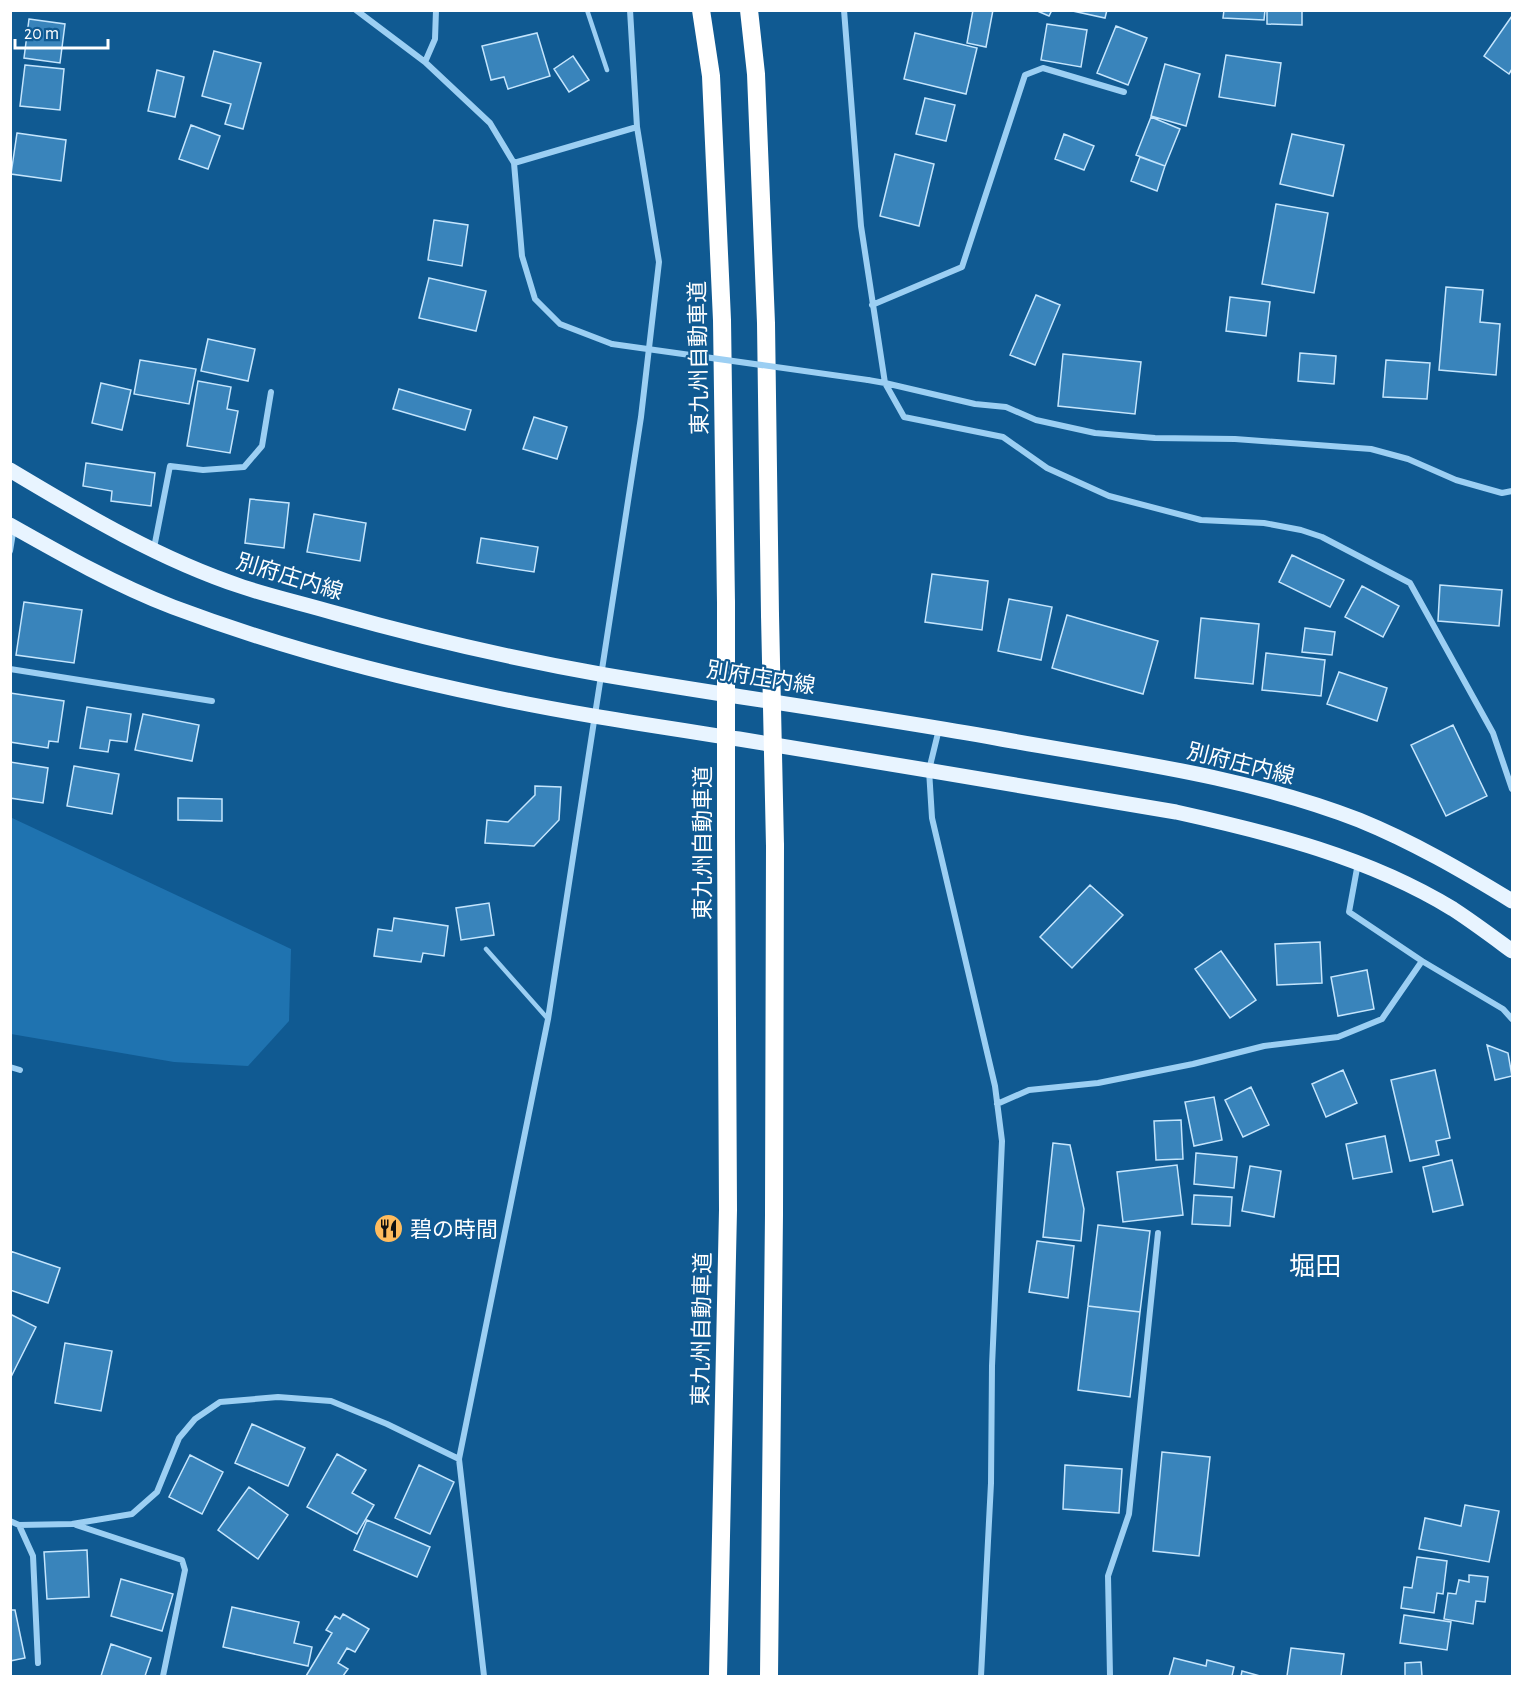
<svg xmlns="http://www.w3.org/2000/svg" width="1523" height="1687" viewBox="0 0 1523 1687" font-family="'Alegreya Sans','Noto Sans JP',sans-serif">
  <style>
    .green { fill: #1f73b0 }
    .building { fill: #3984bb; stroke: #c4e5fd; stroke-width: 1.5 }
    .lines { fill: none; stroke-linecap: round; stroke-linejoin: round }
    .service { stroke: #9ccff3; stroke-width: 4.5 }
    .minor { stroke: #9ccff3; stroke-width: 6 }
    .primary { stroke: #e8f4ff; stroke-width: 15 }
    .motorway { stroke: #fff; stroke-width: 18 }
    .minor-bridge { stroke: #9ccff3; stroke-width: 6 }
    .motorway-bridge { stroke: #fff; stroke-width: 18 }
    .labels { text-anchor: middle; stroke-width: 4.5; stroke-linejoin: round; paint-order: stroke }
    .street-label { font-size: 22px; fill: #fff; stroke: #105a92 }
    .poi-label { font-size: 22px; fill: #fff; stroke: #105a92; text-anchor: start }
    .quarter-label { font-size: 26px; fill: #fff; stroke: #105a92 }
  </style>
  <rect width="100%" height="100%" fill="#105a92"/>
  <path class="green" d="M 10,817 L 291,949 L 289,1021 L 248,1066 L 174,1062 L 11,1034 Z"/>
  <path class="building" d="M 973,10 L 993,10 L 986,47 L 967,43 Z
    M 1035,10 L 1052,10 L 1049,16 Z
    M 1068,10 L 1107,10 L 1105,18 Z
    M 1224,10 L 1265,10 L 1264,20 L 1223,18 Z
    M 1267,10 L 1302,10 L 1302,25 L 1267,24 Z
    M 1512,16 L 1512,69 L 1509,74 L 1484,56 Z
    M 29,19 L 65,24 L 60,63 L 24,58 Z
    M 1047,24 L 1087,30 L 1081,67 L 1041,60 Z
    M 1116,26 L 1147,38 L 1128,85 L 1097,73 Z
    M 537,33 L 550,76 L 508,89 L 504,77 L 491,80 L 482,46 Z
    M 915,33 L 977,48 L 966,94 L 904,79 Z
    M 214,51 L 261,63 L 243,129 L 225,124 L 231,104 L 202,96 Z
    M 1226,55 L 1281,63 L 1275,106 L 1219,97 Z
    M 573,56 L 589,80 L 569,92 L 554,69 Z
    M 1165,64 L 1200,74 L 1186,126 L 1151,116 Z
    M 25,65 L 64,69 L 60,110 L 20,106 Z
    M 157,70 L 184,77 L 175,117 L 148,111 Z
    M 925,98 L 955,105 L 946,141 L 916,134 Z
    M 1151,117 L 1180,129 L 1165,166 L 1136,155 Z
    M 191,125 L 220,136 L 208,169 L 179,159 Z
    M 17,133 L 66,140 L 61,181 L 11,174 Z
    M 1064,134 L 1094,146 L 1084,170 L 1055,159 Z
    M 1292,134 L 1344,145 L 1333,196 L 1280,184 Z
    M 895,154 L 934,164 L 919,226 L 880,216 Z
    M 1140,157 L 1165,166 L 1157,191 L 1131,181 Z
    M 1276,204 L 1328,213 L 1314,293 L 1262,284 Z
    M 434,220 L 468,225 L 462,266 L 428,260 Z
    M 429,278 L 486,291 L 476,331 L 419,318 Z
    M 1446,287 L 1483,290 L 1480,322 L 1500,324 L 1496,375 L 1439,370 Z
    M 1036,295 L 1060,305 L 1035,365 L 1010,355 Z
    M 1230,297 L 1270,302 L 1266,336 L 1226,331 Z
    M 208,339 L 255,349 L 248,381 L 201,371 Z
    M 1300,353 L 1336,356 L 1334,384 L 1298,381 Z
    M 1063,354 L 1141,362 L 1135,414 L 1058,406 Z
    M 140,360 L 196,369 L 189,404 L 134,394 Z
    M 1386,360 L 1430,363 L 1427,399 L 1383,397 Z
    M 198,381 L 231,387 L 227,409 L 238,411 L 230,453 L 187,446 Z
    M 101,383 L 131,390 L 122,430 L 92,423 Z
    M 399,389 L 471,410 L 465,430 L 393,409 Z
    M 534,417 L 567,427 L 557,459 L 523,449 Z
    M 86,463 L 155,473 L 151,506 L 111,501 L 112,491 L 83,486 Z
    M 250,499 L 289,503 L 284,548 L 245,543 Z
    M 314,514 L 366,523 L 360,561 L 307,552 Z
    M 481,538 L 538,547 L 534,572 L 477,563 Z
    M 1292,555 L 1344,580 L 1330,607 L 1279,582 Z
    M 932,574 L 988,581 L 982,630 L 925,622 Z
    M 1440,585 L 1502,590 L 1499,626 L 1438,621 Z
    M 1362,586 L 1399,606 L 1383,637 L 1345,617 Z
    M 1009,599 L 1052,607 L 1041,660 L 998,651 Z
    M 24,602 L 82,610 L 74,663 L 16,655 Z
    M 1067,615 L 1158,641 L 1143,694 L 1052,668 Z
    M 1201,618 L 1259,624 L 1253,684 L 1195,678 Z
    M 1305,628 L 1335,632 L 1332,655 L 1302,652 Z
    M 1266,653 L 1325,660 L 1321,696 L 1262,690 Z
    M 1339,672 L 1387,688 L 1377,721 L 1327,704 Z
    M 10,693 L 64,701 L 58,742 L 49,741 L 48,748 L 10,742 Z
    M 87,707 L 131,714 L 127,742 L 110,740 L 108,752 L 80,748 Z
    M 143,714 L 199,725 L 192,761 L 135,750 Z
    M 1453,725 L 1487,796 L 1446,816 L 1411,745 Z
    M 10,762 L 48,768 L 43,803 L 10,798 Z
    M 74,766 L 119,774 L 112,814 L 67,806 Z
    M 535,786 L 561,787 L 559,820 L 534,846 L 485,843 L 487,820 L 508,822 L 535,795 Z
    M 178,798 L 222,799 L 222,821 L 178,820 Z
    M 1090,885 L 1123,915 L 1072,968 L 1040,937 Z
    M 489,903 L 494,935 L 461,940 L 456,908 Z
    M 394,918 L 448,926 L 444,956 L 423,953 L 421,962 L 374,956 L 378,929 L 392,931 Z
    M 1320,942 L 1322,983 L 1277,985 L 1275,944 Z
    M 1221,951 L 1256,1000 L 1230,1018 L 1195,969 Z
    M 1367,970 L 1374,1009 L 1338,1016 L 1331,977 Z
    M 1487,1045 L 1508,1053 L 1512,1076 L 1495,1080 Z
    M 1343,1070 L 1357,1103 L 1326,1117 L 1312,1084 Z
    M 1435,1070 L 1450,1138 L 1436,1141 L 1439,1155 L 1410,1161 L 1391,1080 Z
    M 1251,1087 L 1269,1125 L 1243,1137 L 1225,1100 Z
    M 1214,1097 L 1222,1140 L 1194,1146 L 1185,1102 Z
    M 1181,1120 L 1183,1159 L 1156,1160 L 1154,1121 Z
    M 1385,1136 L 1392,1172 L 1353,1179 L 1346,1144 Z
    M 1053,1143 L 1070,1145 L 1084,1209 L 1081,1241 L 1043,1237 Z
    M 1196,1153 L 1237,1157 L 1234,1188 L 1194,1184 Z
    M 1452,1160 L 1463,1205 L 1433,1212 L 1423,1167 Z
    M 1177,1165 L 1183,1215 L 1123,1222 L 1117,1172 Z
    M 1250,1166 L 1281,1171 L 1274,1217 L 1242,1211 Z
    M 1194,1195 L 1232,1197 L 1230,1226 L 1192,1224 Z
    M 1098,1225 L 1150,1231 L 1140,1312 L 1088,1306 Z
    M 1037,1241 L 1074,1246 L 1068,1298 L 1029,1292 Z
    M 10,1251 L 60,1268 L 48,1303 L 10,1290 Z
    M 1088,1306 L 1140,1312 L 1130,1397 L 1078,1390 Z
    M 10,1314 L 36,1327 L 10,1379 Z
    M 65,1343 L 112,1351 L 101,1411 L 55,1403 Z
    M 252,1424 L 305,1448 L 288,1486 L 235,1463 Z
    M 1162,1452 L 1210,1457 L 1199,1556 L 1153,1551 Z
    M 337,1454 L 366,1470 L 352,1493 L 374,1505 L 357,1534 L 307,1507 Z
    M 190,1455 L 223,1472 L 202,1514 L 169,1497 Z
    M 419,1465 L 454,1482 L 430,1534 L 395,1518 Z
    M 1065,1465 L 1122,1469 L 1119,1513 L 1063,1509 Z
    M 249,1487 L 288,1515 L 258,1559 L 218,1530 Z
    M 1465,1505 L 1499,1511 L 1489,1562 L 1419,1549 L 1425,1518 L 1461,1526 Z
    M 367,1520 L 430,1547 L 417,1577 L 354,1550 Z
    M 87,1550 L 89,1597 L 47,1599 L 44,1552 Z
    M 1417,1557 L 1447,1561 L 1443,1594 L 1437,1593 L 1434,1613 L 1401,1608 L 1404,1587 L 1412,1588 Z
    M 1469,1575 L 1488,1577 L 1485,1602 L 1476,1601 L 1473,1624 L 1444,1619 L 1448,1593 L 1456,1594 L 1459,1580 L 1469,1582 Z
    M 121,1579 L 173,1594 L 162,1631 L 111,1616 Z
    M 232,1607 L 299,1622 L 294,1643 L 312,1647 L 308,1666 L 223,1647 Z
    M 10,1610 L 15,1610 L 25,1658 L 10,1661 Z
    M 343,1614 L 369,1629 L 355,1652 L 347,1648 L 338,1663 L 348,1669 L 343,1676 L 306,1676 L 332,1633 L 326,1630 L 335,1616 L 340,1619 Z
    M 1404,1615 L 1451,1622 L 1447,1650 L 1400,1643 Z
    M 111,1644 L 151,1658 L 145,1676 L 101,1676 Z
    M 1291,1648 L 1344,1654 L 1341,1676 L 1287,1676 Z
    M 1174,1658 L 1206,1666 L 1207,1660 L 1234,1667 L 1232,1676 L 1169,1676 Z
    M 1421,1662 L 1422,1676 L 1405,1676 L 1405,1663 Z
    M 1242,1671 L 1260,1676 L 1241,1676 Z"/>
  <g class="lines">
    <path class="service" d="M 587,10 L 607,70
      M 486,949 L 548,1019"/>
    <path class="minor" d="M 356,10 L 425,62 L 490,123 L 514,163 L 522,256 L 535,299 L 560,324 L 612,344
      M 844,10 L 861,226 L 885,383 L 975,404 L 1006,407 L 1036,420 L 1095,433 L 1155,438 L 1235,439 L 1371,449 L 1408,459 L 1456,480 L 1502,493 L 1512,491
      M 425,62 L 435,39 L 436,10
      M 514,163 L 637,127
      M 872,305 L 962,267 L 1025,75 L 1043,68 L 1124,92
      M 868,380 L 885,383 L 904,417 L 1003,437 L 1047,468 L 1109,496 L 1201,520 L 1264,523 L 1301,530 L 1322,537 L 1410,583 L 1493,733 L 1512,789
      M 154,548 L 170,466 L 203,470 L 244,467 L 262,446 L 271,392
      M 10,551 L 14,527
      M 10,669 L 212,701
      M 939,729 L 929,770 L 932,818 L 995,1086 L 1002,1141 L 992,1366 L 991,1483 L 981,1676
      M 1358,863 L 1349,912 L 1422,961 L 1503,1009 L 1512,1019
      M 10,1067 L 20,1070
      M 997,1104 L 1029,1090 L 1098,1083 L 1193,1064 L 1264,1046 L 1338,1037 L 1382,1019 L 1422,961
      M 10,1521 L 19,1525 L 72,1524 L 132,1514 L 157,1492 L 179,1438 L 195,1419 L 220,1402 L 278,1397 L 331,1401 L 387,1424 L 459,1459
      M 19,1525 L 33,1556 L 38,1663
      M 76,1525 L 182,1560 L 185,1570 L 163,1676
      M 484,1676 L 459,1459 L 548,1019 L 641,417 L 659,262 L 637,127 L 630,10
      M 1110,1676 L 1108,1576 L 1129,1514 L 1158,1233"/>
    <path class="primary" d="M 10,470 C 85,515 161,560 243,587 C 273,597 305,604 335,613 C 424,638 514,659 605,675 C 735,697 866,715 996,738 C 1117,760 1243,775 1359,820 C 1413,842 1463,871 1512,901
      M 10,525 C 63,555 116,585 173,607 C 274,645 382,674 488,696 C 571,714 655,726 739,739 C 885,763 1030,787 1176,812 C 1271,833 1368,857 1453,909 C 1473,922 1493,937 1512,951"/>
    <path class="motorway" d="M 701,10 L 711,76 L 722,320 L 726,603
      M 749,10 L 756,74 L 766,323 L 770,615
      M 718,1676 L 728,1210 L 726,835
      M 769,1676 L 774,1215 L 775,846"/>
    <path class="minor-bridge" d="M 612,344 L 868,380"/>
    <path class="motorway-bridge" d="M 726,603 L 726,835
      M 770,615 L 775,846"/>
  </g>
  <defs>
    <symbol id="restaurant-disc" viewBox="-11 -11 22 22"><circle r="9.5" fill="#ffbc5e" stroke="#105a92"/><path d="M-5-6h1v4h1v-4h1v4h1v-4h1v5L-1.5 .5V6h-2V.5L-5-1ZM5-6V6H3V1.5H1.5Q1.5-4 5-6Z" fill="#111"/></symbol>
  </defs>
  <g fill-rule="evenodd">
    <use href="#restaurant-disc" x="372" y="1212" width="33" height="33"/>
  </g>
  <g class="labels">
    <g class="street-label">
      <text transform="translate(698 358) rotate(-91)" y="8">東九州自動車道</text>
      <text transform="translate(290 576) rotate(17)" y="8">別府庄内線</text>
      <text transform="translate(761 677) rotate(9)" y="8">別府庄内線</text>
      <text transform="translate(1241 763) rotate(14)" y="8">別府庄内線</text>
      <text transform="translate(702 843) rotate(-90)" y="8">東九州自動車道</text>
      <text transform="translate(701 1329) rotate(-89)" y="8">東九州自動車道</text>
    </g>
    <g class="poi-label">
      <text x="410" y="1237">碧の時間</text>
    </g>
    <g class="quarter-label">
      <text x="1315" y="1275">堀田</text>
    </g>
  </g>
  <rect width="1523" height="1687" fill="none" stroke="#ffffff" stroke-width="24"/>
  <path d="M15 39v9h93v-9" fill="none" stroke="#ffffff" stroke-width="3"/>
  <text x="24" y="39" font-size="18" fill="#ffffff" stroke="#105a92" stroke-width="4.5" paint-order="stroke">20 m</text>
</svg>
